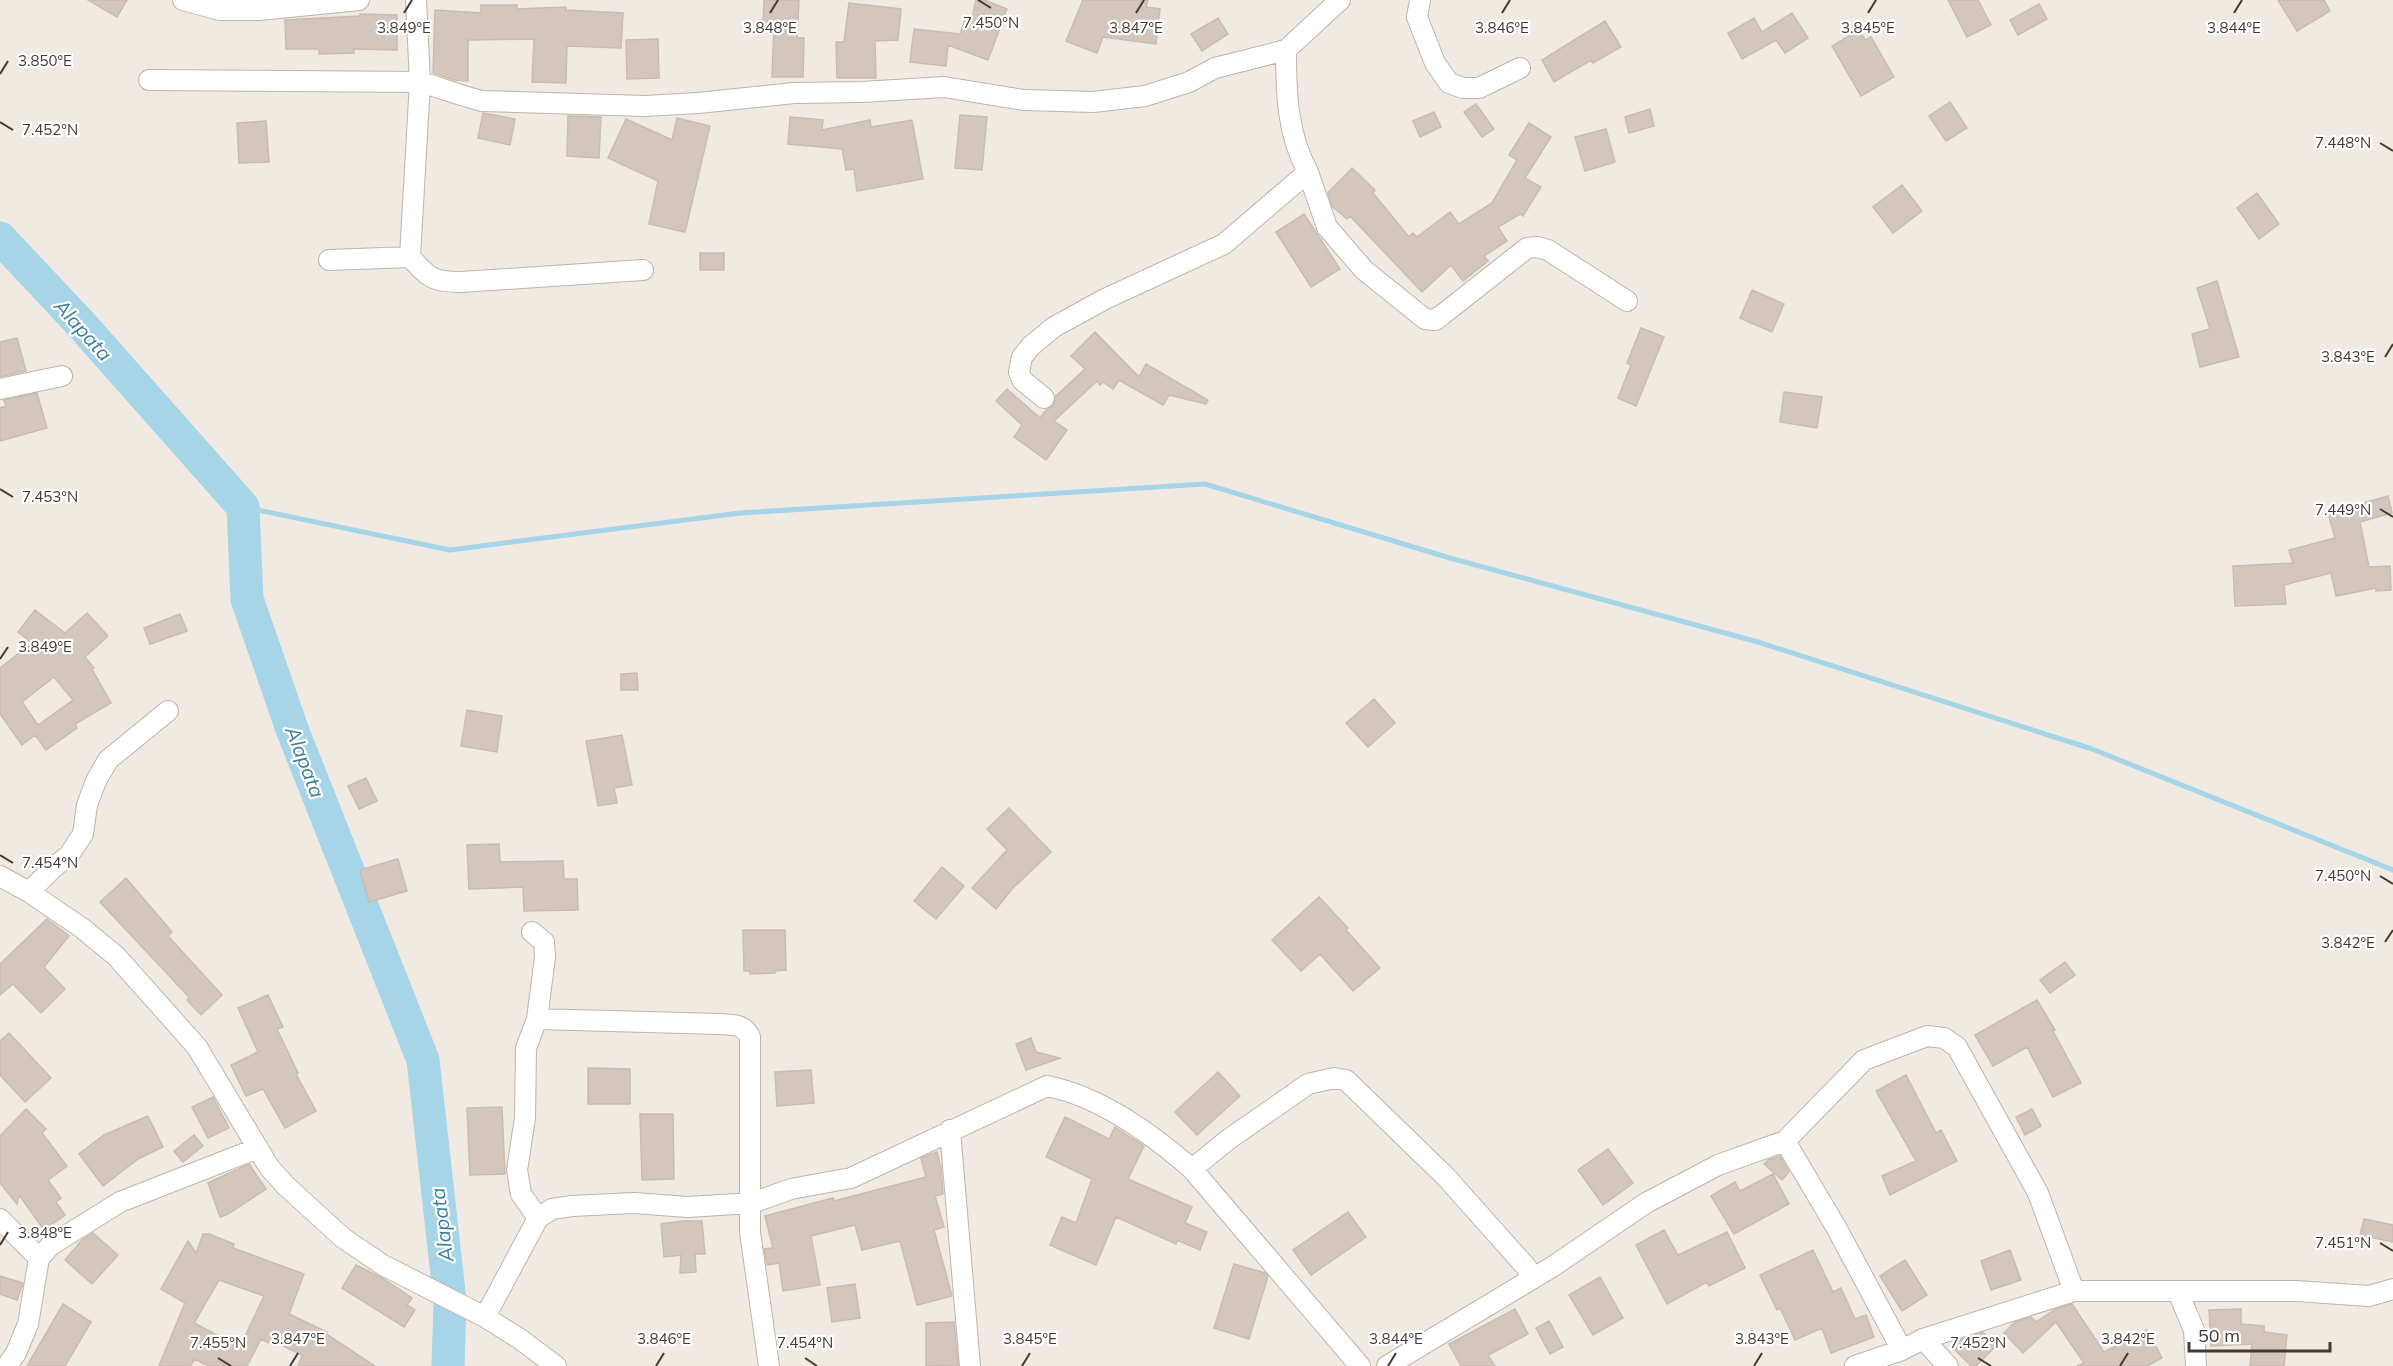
<svg xmlns="http://www.w3.org/2000/svg" width="2393" height="1366" viewBox="0 0 2393 1366" font-family="Mulish,sans-serif">
  <style>
    .lines { fill: none; stroke-linecap: round; stroke-linejoin: round }
    .stream { stroke: #a5d5e7; stroke-width: 5 }
    .river { stroke: #a5d5e7; stroke-width: 33 }
    .building { fill: #d3c7bd; stroke: #cabbae; stroke-width: 1.5; fill-rule: evenodd }
    .minor-casing { stroke: #bdb4aa; stroke-width: 22 }
    .minor { stroke: #fff; stroke-width: 20 }
    .ticks { fill: none; stroke: #413a34; stroke-width: 2 }
    .labels { text-anchor: middle; stroke-width: 4.5; stroke-linejoin: round; paint-order: stroke }
    .water-label { font-size: 20px; font-style: italic; fill: #387d99; stroke: #fff }
    .ticks-label { font-size: 15px; text-anchor: middle; fill: #413a34; stroke: #fff; stroke-width: 4.5; stroke-linejoin: round; paint-order: stroke }
  </style>
  <rect width="100%" height="100%" fill="#f0eae3"/>
  <g class="lines">
    <path class="stream" d="M 243,507 L 450,550 L 740,513 L 1205,484 L 1450,558 L 1758,642 L 2092,749 L 2393,870"/>
    <path class="river" d="M 0,238 L 80,323 L 243,507 L 247,599 L 292,729 L 423,1060 L 450,1301 L 448,1366"/>
  </g>
  <path class="building" d="M 88,0 L 127,0 L 117,17 Z
    M 764,0 L 799,0 L 797,38 L 804,38 L 803,77 L 772,77 L 774,25 L 763,24 Z
    M 976,0 L 984,0 L 1007,9 L 988,60 L 948,45 L 946,66 L 910,62 L 914,29 L 960,34 L 966,17 L 972,18 Z
    M 1083,0 L 1148,0 L 1146,7 L 1160,9 L 1156,44 L 1103,37 L 1097,53 L 1066,41 Z
    M 1948,0 L 1978,0 L 1991,25 L 1967,37 Z
    M 2278,0 L 2324,0 L 2330,11 L 2297,31 Z
    M 849,3 L 901,9 L 898,40 L 875,41 L 876,78 L 837,78 L 836,42 L 844,42 Z
    M 2039,4 L 2047,19 L 2018,35 L 2010,20 Z
    M 481,5 L 517,5 L 517,9 L 566,7 L 566,10 L 623,13 L 621,48 L 567,46 L 566,83 L 532,82 L 534,39 L 468,40 L 468,81 L 454,80 L 433,73 L 435,10 L 481,13 Z
    M 1792,13 L 1808,38 L 1785,53 L 1776,40 L 1742,59 L 1728,33 L 1754,18 L 1762,32 Z
    M 360,14 L 397,15 L 397,50 L 354,49 L 354,53 L 319,54 L 319,49 L 286,49 L 285,20 L 360,16 Z
    M 1218,18 L 1228,34 L 1202,51 L 1191,34 Z
    M 1605,21 L 1621,47 L 1593,63 L 1591,60 L 1554,82 L 1542,60 Z
    M 1859,30 L 1865,40 L 1871,37 L 1894,77 L 1861,96 L 1832,46 Z
    M 658,39 L 659,78 L 627,79 L 626,40 Z
    M 1950,102 L 1967,128 L 1946,141 L 1929,116 Z
    M 1476,104 L 1494,129 L 1482,137 L 1464,112 Z
    M 1650,109 L 1654,126 L 1629,133 L 1625,117 Z
    M 1434,112 L 1441,127 L 1420,137 L 1413,121 Z
    M 483,113 L 515,119 L 510,145 L 478,138 Z
    M 960,115 L 987,117 L 982,170 L 955,168 Z
    M 568,116 L 601,117 L 599,158 L 567,156 Z
    M 790,117 L 823,120 L 822,130 L 870,120 L 871,127 L 912,120 L 923,179 L 857,191 L 854,169 L 846,170 L 842,149 L 788,144 Z
    M 677,118 L 710,126 L 685,232 L 649,224 L 658,181 L 608,158 L 626,119 L 672,140 Z
    M 266,121 L 269,162 L 239,163 L 237,123 Z
    M 1529,123 L 1551,137 L 1525,178 L 1541,187 L 1523,216 L 1520,214 L 1498,227 L 1507,241 L 1484,256 L 1488,261 L 1463,281 L 1451,265 L 1422,292 L 1350,216 L 1347,219 L 1332,206 L 1328,193 L 1352,168 L 1375,190 L 1373,193 L 1409,237 L 1413,233 L 1417,237 L 1450,212 L 1459,224 L 1492,203 L 1517,160 L 1509,155 Z
    M 1606,129 L 1615,162 L 1585,171 L 1575,137 Z
    M 1902,185 L 1922,211 L 1893,233 L 1873,207 Z
    M 2257,193 L 2279,224 L 2259,239 L 2237,208 Z
    M 1304,214 L 1340,269 L 1311,287 L 1276,232 Z
    M 700,253 L 724,253 L 724,270 L 700,270 Z
    M 2217,281 L 2239,357 L 2200,367 L 2192,334 L 2210,329 L 2197,288 Z
    M 1752,290 L 1784,304 L 1772,332 L 1740,318 Z
    M 1641,328 L 1664,337 L 1636,406 L 1618,398 L 1631,365 L 1627,363 Z
    M 1095,332 L 1139,377 L 1146,364 L 1208,400 L 1206,404 L 1169,395 L 1163,405 L 1119,380 L 1113,389 L 1103,382 L 1100,385 L 1097,381 L 1054,421 L 1067,430 L 1046,460 L 1014,437 L 1022,425 L 996,401 L 1007,389 L 1040,418 L 1046,410 L 1054,405 L 1056,396 L 1085,369 L 1071,356 Z
    M 17,338 L 26,371 L 0,377 L 0,342 Z
    M 1784,392 L 1822,397 L 1817,428 L 1780,422 Z
    M 37,393 L 47,428 L 0,441 L 0,408 L 6,406 L 4,400 Z
    M 2388,496 L 2392,513 L 2360,522 L 2369,567 L 2390,566 L 2391,590 L 2376,591 L 2376,588 L 2336,596 L 2331,573 L 2284,585 L 2286,604 L 2235,606 L 2233,566 L 2293,563 L 2289,550 L 2335,538 L 2328,513 Z
    M 35,610 L 65,633 L 87,613 L 108,636 L 85,657 L 94,668 L 92,669 L 111,703 L 75,724 L 77,728 L 46,750 L 35,735 L 22,745 L 0,714 L 0,668 L 32,643 L 18,632 ZM 54,677 L 73,700 L 38,725 L 22,702 Z
    M 180,614 L 187,631 L 150,644 L 144,628 Z
    M 637,673 L 638,690 L 621,690 L 621,674 Z
    M 1374,699 L 1395,723 L 1368,747 L 1346,723 Z
    M 467,710 L 502,716 L 497,752 L 461,746 Z
    M 622,735 L 632,785 L 614,788 L 617,803 L 598,806 L 586,741 Z
    M 366,778 L 377,801 L 359,809 L 348,786 Z
    M 1009,808 L 1051,852 L 1013,888 L 996,909 L 972,888 L 1007,850 L 987,829 Z
    M 499,844 L 500,862 L 563,861 L 564,879 L 577,879 L 578,910 L 524,911 L 523,887 L 469,889 L 467,845 Z
    M 398,859 L 407,891 L 369,902 L 360,870 Z
    M 942,867 L 964,886 L 936,919 L 914,901 Z
    M 126,878 L 172,932 L 168,936 L 222,995 L 201,1015 L 187,1000 L 189,997 L 100,902 Z
    M 1319,897 L 1348,928 L 1346,930 L 1380,968 L 1353,991 L 1320,954 L 1301,971 L 1272,940 Z
    M 47,919 L 69,936 L 44,967 L 65,989 L 41,1013 L 13,984 L 0,995 L 0,964 Z
    M 743,930 L 785,930 L 786,970 L 775,971 L 775,973 L 750,974 L 750,971 L 744,971 Z
    M 2065,962 L 2075,975 L 2050,993 L 2040,980 Z
    M 268,995 L 283,1027 L 277,1029 L 298,1073 L 296,1074 L 316,1111 L 285,1128 L 263,1089 L 246,1096 L 231,1065 L 258,1052 L 238,1008 Z
    M 2037,1000 L 2055,1030 L 2053,1031 L 2081,1083 L 2053,1097 L 2027,1047 L 1993,1066 L 1975,1035 Z
    M 9,1033 L 51,1078 L 25,1102 L 0,1075 L 0,1041 Z
    M 1031,1038 L 1036,1052 L 1060,1058 L 1026,1070 L 1016,1044 Z
    M 588,1068 L 630,1069 L 630,1104 L 588,1104 Z
    M 811,1070 L 814,1103 L 777,1106 L 775,1072 Z
    M 1218,1072 L 1240,1096 L 1197,1135 L 1175,1112 Z
    M 1906,1075 L 1936,1133 L 1941,1130 L 1957,1161 L 1890,1195 L 1882,1176 L 1916,1161 L 1876,1091 Z
    M 213,1097 L 229,1128 L 208,1138 L 192,1107 Z
    M 502,1107 L 505,1174 L 470,1175 L 467,1108 Z
    M 26,1109 L 46,1129 L 42,1133 L 67,1166 L 48,1180 L 61,1198 L 56,1202 L 65,1215 L 44,1230 L 19,1195 L 17,1204 L 0,1183 L 0,1136 Z
    M 2032,1109 L 2041,1126 L 2025,1135 L 2016,1117 Z
    M 640,1114 L 673,1114 L 674,1179 L 642,1180 Z
    M 148,1116 L 163,1147 L 138,1159 L 103,1186 L 79,1154 L 104,1135 Z
    M 1065,1117 L 1109,1139 L 1115,1127 L 1144,1146 L 1128,1179 L 1192,1207 L 1185,1223 L 1207,1232 L 1200,1250 L 1177,1240 L 1176,1244 L 1116,1217 L 1096,1265 L 1050,1245 L 1062,1217 L 1076,1223 L 1092,1179 L 1046,1157 Z
    M 194,1135 L 203,1146 L 183,1162 L 174,1151 Z
    M 1608,1149 L 1633,1183 L 1603,1205 L 1578,1170 Z
    M 937,1152 L 941,1168 L 943,1194 L 935,1196 L 944,1227 L 934,1230 L 952,1296 L 917,1305 L 900,1241 L 862,1250 L 855,1225 L 811,1236 L 820,1285 L 783,1291 L 779,1263 L 767,1265 L 764,1249 L 773,1248 L 765,1216 L 833,1198 L 834,1201 L 926,1177 L 921,1158 Z
    M 1780,1156 L 1789,1172 L 1782,1180 L 1764,1164 L 1768,1160 Z
    M 249,1164 L 266,1189 L 228,1214 L 220,1217 L 208,1183 Z
    M 1773,1174 L 1789,1204 L 1734,1234 L 1711,1196 L 1735,1182 L 1740,1191 Z
    M 1348,1212 L 1366,1237 L 1311,1275 L 1293,1250 Z
    M 2364,1219 L 2393,1225 L 2393,1242 L 2360,1235 Z
    M 684,1221 L 702,1221 L 705,1254 L 695,1254 L 696,1272 L 680,1273 L 681,1255 L 664,1257 L 661,1224 Z
    M 1664,1230 L 1678,1255 L 1727,1232 L 1745,1268 L 1709,1286 L 1707,1282 L 1667,1304 L 1636,1245 Z
    M 93,1233 L 118,1255 L 92,1284 L 65,1260 L 82,1240 Z
    M 203,1234 L 209,1234 L 234,1244 L 233,1248 L 304,1274 L 289,1314 L 327,1332 L 326,1334 L 375,1366 L 298,1366 L 302,1355 L 277,1343 L 276,1346 L 261,1339 L 247,1366 L 209,1366 L 194,1359 L 191,1366 L 159,1366 L 185,1303 L 161,1289 L 188,1241 L 196,1253 ZM 219,1280 L 264,1296 L 240,1347 L 194,1323 Z
    M 1813,1250 L 1833,1292 L 1841,1288 L 1855,1319 L 1866,1315 L 1874,1337 L 1831,1353 L 1822,1328 L 1795,1340 L 1780,1308 L 1777,1310 L 1760,1275 Z
    M 2010,1250 L 2021,1280 L 1991,1290 L 1981,1261 Z
    M 1905,1260 L 1927,1295 L 1902,1311 L 1880,1276 Z
    M 1234,1264 L 1265,1273 L 1268,1276 L 1249,1339 L 1214,1328 Z
    M 356,1265 L 382,1278 L 412,1298 L 407,1305 L 415,1310 L 404,1327 L 342,1288 Z
    M 0,1276 L 23,1283 L 17,1300 L 0,1294 Z
    M 1600,1277 L 1623,1318 L 1593,1335 L 1569,1295 Z
    M 855,1284 L 860,1318 L 832,1322 L 827,1288 Z
    M 63,1304 L 91,1322 L 65,1366 L 27,1366 Z
    M 2072,1304 L 2104,1352 L 2147,1330 L 2162,1358 L 2147,1366 L 2077,1366 L 2084,1363 L 2056,1322 L 2023,1353 L 2004,1333 L 2015,1322 L 2031,1317 L 2036,1322 L 2056,1309 Z
    M 1515,1309 L 1528,1334 L 1488,1355 L 1495,1366 L 1461,1366 L 1449,1344 Z
    M 2241,1309 L 2241,1324 L 2264,1326 L 2264,1332 L 2287,1335 L 2284,1366 L 2250,1366 L 2252,1344 L 2211,1346 L 2209,1310 Z
    M 1549,1321 L 1563,1347 L 1550,1354 L 1536,1328 Z
    M 954,1322 L 958,1365 L 926,1366 L 926,1323 Z
    M 1983,1332 L 1996,1346 L 1976,1366 L 1971,1366 L 1952,1347 L 1959,1340 Z"/>
  <g class="lines">
    <defs>
      <path id="minor" d="M 183,0 L 220,10 L 259,10 L 359,0
        M 416,0 L 420,82 C 442,88 461,96 482,101 L 645,106 L 698,103 L 794,93 L 862,92 L 944,87 L 1024,100 L 1093,102 L 1145,96 L 1189,82 L 1215,68 L 1286,50 L 1340,0
        M 1420,0 L 1417,17 L 1435,63 L 1449,83 L 1463,88 L 1479,88 L 1520,68
        M 149,80 L 420,82 L 410,257 C 429,278 432,282 461,282 L 643,270
        M 1308,172 L 1327,227 L 1364,270 L 1425,319 L 1435,320 L 1442,315 L 1527,248 L 1537,247 L 1548,250 L 1627,301
        M 329,260 L 410,257
        M 0,389 L 62,376
        M 1044,398 L 1022,380 L 1019,372 L 1022,357 L 1031,346 L 1054,327 L 1105,299 L 1224,244 L 1308,172 C 1287,134 1286,92 1286,50
        M 0,876 L 29,892 L 82,928 L 116,956 L 197,1047 L 269,1167 L 285,1185 L 343,1238 L 383,1265 L 485,1317 L 520,1339 L 556,1366
        M 29,892 L 53,868 L 69,855 L 83,834 L 87,805 L 96,781 L 108,760 L 168,711
        M 532,932 L 544,942 L 545,957 L 537,1019 L 526,1048 L 525,1118 L 517,1170 L 521,1194 L 538,1218
        M 537,1019 L 720,1024 C 734,1025 744,1024 750,1037 L 750,1232 L 769,1366
        M 950,1130 L 970,1366
        M 1785,1141 L 1836,1227 L 1902,1350
        M 1192,1169 L 1360,1366
        M 0,1219 L 39,1258
        M 2178,1292 L 2194,1330 L 2196,1366
        M 485,1317 L 538,1218 L 552,1209 L 572,1206 L 634,1203 L 687,1207 L 752,1203 L 791,1189 L 851,1178 L 1047,1086 C 1099,1096 1153,1135 1192,1169 L 1229,1139 L 1308,1084 L 1334,1078 L 1346,1080 L 1446,1177 L 1527,1268 L 1532,1279
        M 1923,1339 L 1948,1366
        M 7,1366 L 16,1353 L 28,1324 L 39,1258 L 51,1245 L 120,1202 L 258,1148
        M 1387,1366 L 1552,1267 L 1646,1203 L 1718,1165 L 1785,1141 L 1864,1060 L 1927,1036 L 1944,1038 L 1957,1047 L 2038,1193 L 2074,1291
        M 1855,1366 L 1902,1350 L 1923,1339 L 2074,1291 L 2296,1291 L 2369,1296 L 2393,1289"/>
    </defs>
    <use href="#minor" class="minor-casing"/>
    <use href="#minor" class="minor"/>
  </g>
  <path class="ticks" d="M 978,0 L 991,8M 404,13 L 412,0M 770,13 L 778,0M 1136,13 L 1144,0M 1502,13 L 1510,0M 1868,13 L 1876,0M 2234,13 L 2242,0M 0,74 L 8,61M 0,122 L 13,130M 2380,143 L 2393,151M 2385,357 L 2393,344M 0,489 L 13,497M 2380,509 L 2393,517M 0,659 L 8,647M 0,855 L 13,863M 2380,876 L 2393,884M 2385,942 L 2393,930M 2380,1243 L 2393,1251M 0,1245 L 8,1232M 218,1358 L 231,1366M 805,1358 L 817,1366M 1978,1358 L 1991,1366M 290,1366 L 298,1353M 656,1366 L 664,1353M 1022,1366 L 1030,1353M 1388,1366 L 1396,1353M 1754,1366 L 1762,1353M 2120,1366 L 2128,1353"/>
  <g class="labels">
    <g class="water-label">
      <text transform="translate(83 330) rotate(48)" y="7">Alapata</text>
      <text transform="translate(305 762) rotate(69)" y="7">Alapata</text>
      <text transform="translate(442 1225) rotate(-97)" y="7">Alapata</text>
    </g>
  </g>
  <g class="ticks-label">
    <text x="991" y="28">7.450°N</text>
    <text x="404" y="33">3.849°E</text>
    <text x="770" y="33">3.848°E</text>
    <text x="1136" y="33">3.847°E</text>
    <text x="1502" y="33">3.846°E</text>
    <text x="1868" y="33">3.845°E</text>
    <text x="2234" y="33">3.844°E</text>
    <text x="45" y="66">3.850°E</text>
    <text x="50" y="135">7.452°N</text>
    <text x="2343" y="148">7.448°N</text>
    <text x="2348" y="362">3.843°E</text>
    <text x="50" y="502">7.453°N</text>
    <text x="2343" y="515">7.449°N</text>
    <text x="45" y="652">3.849°E</text>
    <text x="50" y="868">7.454°N</text>
    <text x="2343" y="881">7.450°N</text>
    <text x="2348" y="948">3.842°E</text>
    <text x="45" y="1238">3.848°E</text>
    <text x="2343" y="1248">7.451°N</text>
    <text x="298" y="1344">3.847°E</text>
    <text x="664" y="1344">3.846°E</text>
    <text x="1030" y="1344">3.845°E</text>
    <text x="1396" y="1344">3.844°E</text>
    <text x="1762" y="1344">3.843°E</text>
    <text x="2128" y="1344">3.842°E</text>
    <text x="218" y="1348">7.455°N</text>
    <text x="805" y="1348">7.454°N</text>
    <text x="1978" y="1348">7.452°N</text>
  </g>
  <path d="M2189 1342v9h141v-9" fill="none" stroke="#413a34" stroke-width="3"/>
  <text x="2198" y="1342" font-size="18" fill="#413a34" stroke="#ffffff" stroke-width="4.5" paint-order="stroke">50 m</text>
</svg>
